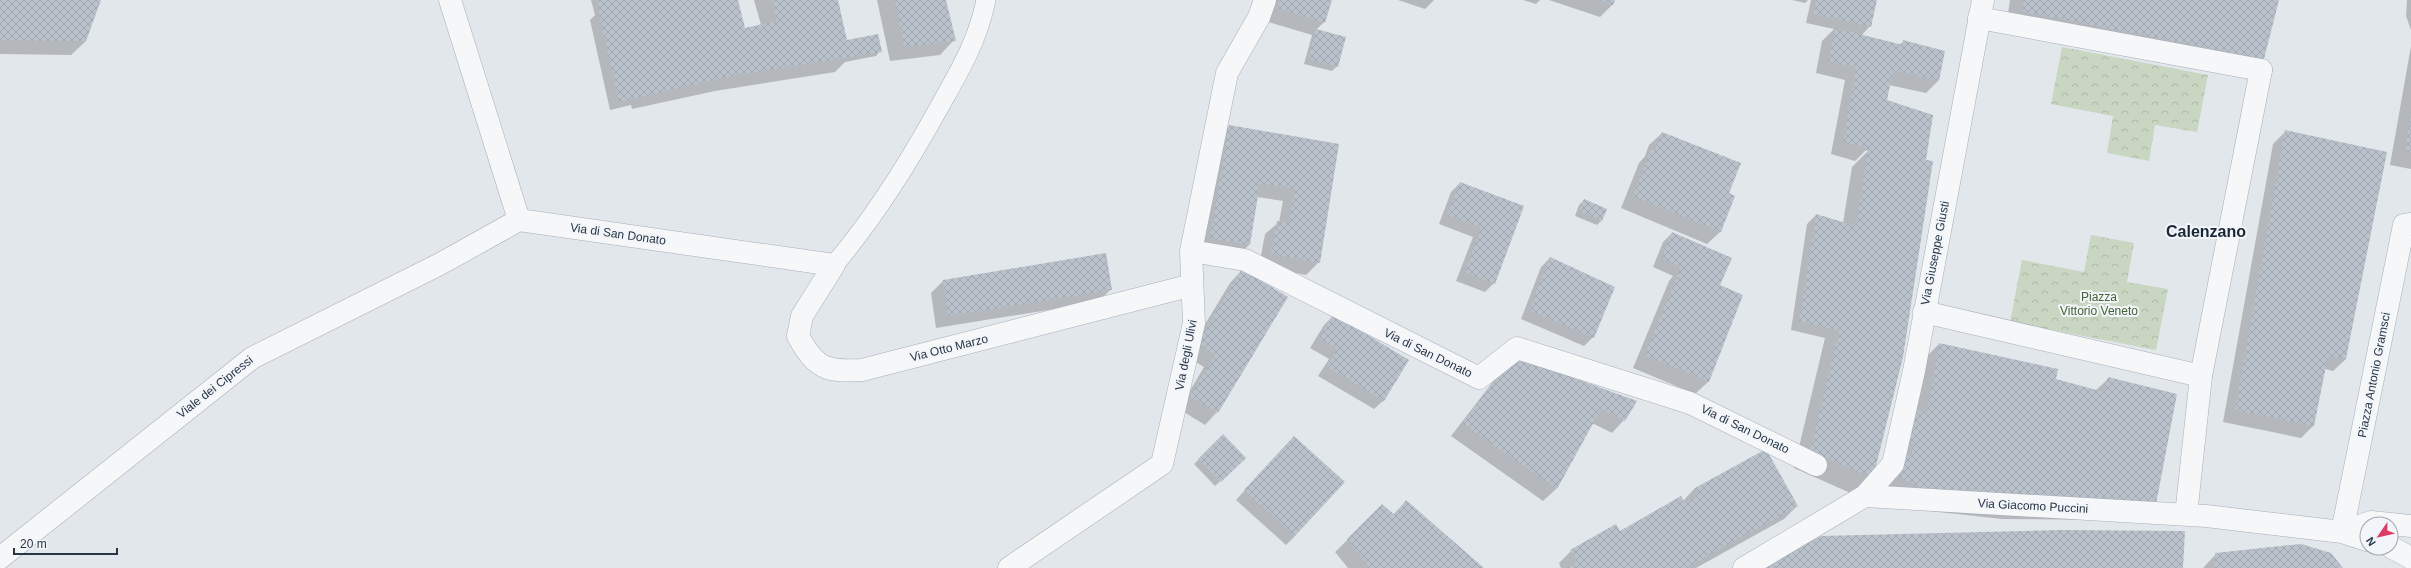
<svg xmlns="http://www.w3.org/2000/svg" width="2411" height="568" viewBox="0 0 2411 568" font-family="Helvetica,sans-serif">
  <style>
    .park { fill: url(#park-crowns) }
    .shadow { fill: #0003 }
    .building { fill: url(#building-cross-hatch) }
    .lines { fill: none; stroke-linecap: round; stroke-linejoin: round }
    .service-casing { stroke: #a6aeb7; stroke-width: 20 }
    .pedestrian-casing { stroke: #a6aeb7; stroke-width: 23 }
    .minor-casing { stroke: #a6aeb7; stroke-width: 23 }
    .tertiary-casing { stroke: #a6aeb7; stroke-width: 23 }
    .service { stroke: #f5f7f9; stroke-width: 19 }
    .pedestrian { stroke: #f5f7f9; stroke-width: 22 }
    .minor { stroke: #f5f7f9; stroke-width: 22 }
    .tertiary { stroke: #f5f7f9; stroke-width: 22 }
    .labels { text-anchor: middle; stroke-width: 4; stroke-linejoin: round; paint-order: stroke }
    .street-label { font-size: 12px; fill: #283645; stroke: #f2f5f9 }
    .park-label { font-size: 12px; fill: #426334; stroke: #f2f5f9 }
    .district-label { font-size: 16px; font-weight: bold; fill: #1a2736; stroke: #f2f5f9 }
  </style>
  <defs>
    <pattern id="park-crowns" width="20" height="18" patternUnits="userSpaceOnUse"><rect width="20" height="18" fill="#c9d6c2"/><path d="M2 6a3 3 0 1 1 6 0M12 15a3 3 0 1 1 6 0" fill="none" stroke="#adb8a8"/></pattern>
    <pattern id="building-cross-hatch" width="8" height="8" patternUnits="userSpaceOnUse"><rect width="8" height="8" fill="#b9c1ca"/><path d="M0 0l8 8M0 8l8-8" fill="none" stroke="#9fa6af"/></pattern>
  </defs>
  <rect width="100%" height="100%" fill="#e2e7ec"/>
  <path class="park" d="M 2062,47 L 2208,75 L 2197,132 L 2155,125 L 2149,161 L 2107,153 L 2113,116 L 2051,104 Z
    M 2091,235 L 2134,243 L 2127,282 L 2168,289 L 2156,350 L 2010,322 L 2022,260 L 2084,272 Z"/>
  <path class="shadow" d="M 0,0 L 100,0 L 86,41 L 71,55 L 0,54 Z
    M 591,0 L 737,0 L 744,29 L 761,25 L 754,0 L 836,0 L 846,43 L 880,51 L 876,56 L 845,62 L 835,72 L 715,91 L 632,109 L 631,105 L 610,110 L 590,20 L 595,15 Z
    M 877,0 L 945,0 L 954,40 L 940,55 L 890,61 Z
    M 1273,0 L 1331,0 L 1324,22 L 1316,30 L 1337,66 L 1332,71 L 1304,64 L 1312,35 L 1265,21 Z
    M 1398,0 L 1434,0 L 1425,9 Z
    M 1523,0 L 1540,0 L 1536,4 Z
    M 1549,0 L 1614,0 L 1612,5 L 1600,17 Z
    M 1792,0 L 1808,0 L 1805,3 Z
    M 1811,0 L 1876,0 L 1870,26 L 1861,36 L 1899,45 L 1904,41 L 1943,52 L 1938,81 L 1926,93 L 1889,85 L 1886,100 L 1872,478 L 1855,495 L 1794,468 L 1825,338 L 1791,330 L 1807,224 L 1816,215 L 1843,223 L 1852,167 L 1868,151 L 1866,150 L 1855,161 L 1831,154 L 1845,80 L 1816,73 L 1822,41 L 1834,29 L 1806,23 Z
    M 2010,0 L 2278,0 L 2263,59 L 2259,64 L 2006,27 Z
    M 2407,0 L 2411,0 L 2411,30 L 2406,16 Z
    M 2411,46 L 2411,169 L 2390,165 Z
    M 1229,126 L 1338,145 L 1319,262 L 1306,275 L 1259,266 L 1265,234 L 1279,222 L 1283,201 L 1257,197 L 1249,245 L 1237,257 L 1198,250 L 1217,138 Z
    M 2286,131 L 2346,359 L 2333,371 L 2325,369 L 2313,426 L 2301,438 L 2223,422 L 2273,144 Z
    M 1662,133 L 1727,194 L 1733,197 L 1720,232 L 1707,244 L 1621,208 L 1639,163 L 1645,156 L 1649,145 Z
    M 1460,183 L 1523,206 L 1494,283 L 1485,292 L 1456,281 L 1473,237 L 1439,224 L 1451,192 Z
    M 1584,200 L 1602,220 L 1597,225 L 1575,216 L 1579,205 Z
    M 1672,233 L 1719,285 L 1742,296 L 1708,382 L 1695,394 L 1633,368 L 1669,281 L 1673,276 L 1653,267 L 1663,242 Z
    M 1105,254 L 1111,289 L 1098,302 L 936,328 L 931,293 L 943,281 Z
    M 1550,258 L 1593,337 L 1584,346 L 1521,319 L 1541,267 Z
    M 1242,270 L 1217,412 L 1205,425 L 1179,409 L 1204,367 L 1186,356 L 1230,283 Z
    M 1333,316 L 1384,400 L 1374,409 L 1318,376 L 1329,359 L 1310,348 L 1324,325 Z
    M 1939,344 L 2057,370 L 2055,380 L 2095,391 L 2108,379 L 2138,520 L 2002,519 L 1920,510 L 1875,490 L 1922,361 Z
    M 1515,357 L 1624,420 L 1612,433 L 1592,423 L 1556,489 L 1543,501 L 1451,436 L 1502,370 Z
    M 1223,436 L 1245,458 L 1215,486 L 1194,464 Z
    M 1285,446 L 1295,536 L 1286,545 L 1236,500 Z
    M 1695,488 L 1797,506 L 1784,519 L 1696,568 L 1561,568 L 1559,563 L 1571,551 L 1620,532 L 1683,501 Z
    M 1406,501 L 1483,568 L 1348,568 L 1335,552 L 1382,506 L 1393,515 Z
    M 2216,554 L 2342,568 L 2203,568 Z"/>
  <path class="building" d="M 0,0 L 101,0 L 86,41 L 0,40 Z
    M 596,0 L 738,0 L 745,28 L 777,21 L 772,0 L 838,0 L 847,40 L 878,34 L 882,52 L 731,76 L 619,102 Z
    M 895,0 L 946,0 L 956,41 L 904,47 Z
    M 1280,0 L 1332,0 L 1325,23 L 1276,8 Z
    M 1598,0 L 1615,0 L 1613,5 Z
    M 1817,0 L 1877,0 L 1871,27 L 1814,14 Z
    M 2024,0 L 2279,0 L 2264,59 L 2022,11 Z
    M 1835,28 L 1903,45 L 1903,40 L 1945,51 L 1939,81 L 1893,70 L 1887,100 L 1933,115 L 1926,160 L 1933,161 L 1903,357 L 1873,478 L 1810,451 L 1839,331 L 1799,321 L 1816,214 L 1856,226 L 1868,149 L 1843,141 L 1856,68 L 1828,61 Z
    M 1316,29 L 1346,37 L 1338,67 L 1308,59 Z
    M 2410,118 L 2411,118 L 2411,152 L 2405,151 Z
    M 1229,125 L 1339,144 L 1320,263 L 1271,254 L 1277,221 L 1289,223 L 1294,189 L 1260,183 L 1250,245 L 1210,238 Z
    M 2285,130 L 2387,152 L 2346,359 L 2328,356 L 2314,426 L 2235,410 Z
    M 1662,132 L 1741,163 L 1729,193 L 1735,196 L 1721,232 L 1633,196 L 1651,149 L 1655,151 Z
    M 1460,182 L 1524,206 L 1495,284 L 1465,272 L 1481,228 L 1447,215 Z
    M 1584,199 L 1607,209 L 1602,221 L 1579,211 Z
    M 1672,232 L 1732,258 L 1720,285 L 1743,295 L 1709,382 L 1645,355 L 1681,267 L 1662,258 Z
    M 1106,253 L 1112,290 L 948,316 L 943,280 Z
    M 1550,257 L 1615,287 L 1594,338 L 1529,310 Z
    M 1242,269 L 1288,297 L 1218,413 L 1190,396 L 1215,355 L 1197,343 Z
    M 1333,314 L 1409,360 L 1384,401 L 1327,367 L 1337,349 L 1319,338 Z
    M 1939,343 L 2058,369 L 2056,379 L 2104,392 L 2108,377 L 2177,394 L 2156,504 L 1937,494 L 1890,473 L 1908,455 L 1912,456 L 1913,444 L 1909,443 L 1914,410 L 1927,413 Z
    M 1514,356 L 1637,401 L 1625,421 L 1601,409 L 1557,489 L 1462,423 Z
    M 1223,434 L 1246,458 L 1221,482 L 1198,459 Z
    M 1294,436 L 1345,482 L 1295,536 L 1244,490 Z
    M 1766,449 L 1798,506 L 1685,568 L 1567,568 L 1577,562 L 1570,550 L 1616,524 L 1620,531 L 1681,496 L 1685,503 L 1699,496 L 1695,488 Z
    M 1406,500 L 1484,568 L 1370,568 L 1347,539 L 1382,504 L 1395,515 Z
    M 2061,530 L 2185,531 L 2183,568 L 1766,568 L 1786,554 L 1821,536 Z
    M 2301,544 L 2331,553 L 2343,568 L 2214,568 L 2215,553 Z"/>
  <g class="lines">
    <defs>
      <path id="service" d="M 834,265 C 874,218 906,167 936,113 C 957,75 977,44 986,0"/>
      <path id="pedestrian" d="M 2201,376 L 2261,70"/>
      <path id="minor" d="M 450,0 L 519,220 L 834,265 L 802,316 L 798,336 C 816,369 826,372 862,370 L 1192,285
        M 1979,18 L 2261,70
        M 1191,251 L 1245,260 L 1479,378 L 1517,348 L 1690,403 L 1816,465
        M 1924,312 L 2201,376 L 2186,515
        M 1865,496 L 2206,516 L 2342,532 L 2367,540
        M 2391,524 L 2411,526
        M 2342,532 L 2404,225 L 2411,224
        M 2342,532 L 2371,522 L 2391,524
        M 2391,547 L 2411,558
        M 0,558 L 252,358 L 440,264 L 519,220
        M 1009,568 L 1162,464 L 1194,323 L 1191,251 L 1227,73 L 1259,17 L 1265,0"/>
      <path id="tertiary" d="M 1744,568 L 1865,496 L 1893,464 L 1914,371 L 1983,0"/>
    </defs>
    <use href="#service" class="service-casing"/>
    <use href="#pedestrian" class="pedestrian-casing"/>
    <use href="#minor" class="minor-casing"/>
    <use href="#tertiary" class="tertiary-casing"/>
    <use href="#service" class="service"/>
    <use href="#pedestrian" class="pedestrian"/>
    <use href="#minor" class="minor"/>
    <use href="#tertiary" class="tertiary"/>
  </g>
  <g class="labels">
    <g class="street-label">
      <text transform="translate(618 234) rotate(8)" y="4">Via di San Donato</text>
      <text transform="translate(1935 253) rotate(-79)" y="4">Via Giuseppe Giusti</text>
      <text transform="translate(949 348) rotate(-14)" y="4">Via Otto Marzo</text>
      <text transform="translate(1428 353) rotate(26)" y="4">Via di San Donato</text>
      <text transform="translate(1186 355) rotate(-79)" y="4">Via degli Ulivi</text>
      <text transform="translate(2374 375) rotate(-79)" y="4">Piazza Antonio Gramsci</text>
      <text transform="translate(215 387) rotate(-38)" y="4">Viale dei Cipressi</text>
      <text transform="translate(1745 429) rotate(26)" y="4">Via di San Donato</text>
      <text transform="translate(2033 506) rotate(3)" y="4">Via Giacomo Puccini</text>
    </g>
    <g class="park-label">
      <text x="2099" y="301">Piazza<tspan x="2099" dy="14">Vittorio Veneto</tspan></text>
    </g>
    <g class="district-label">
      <text x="2206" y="237">Calenzano</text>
    </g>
  </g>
  <g transform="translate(2379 536) rotate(236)"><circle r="19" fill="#f2f5f9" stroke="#a1a9b1"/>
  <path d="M0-3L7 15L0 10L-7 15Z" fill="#db3d65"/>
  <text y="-6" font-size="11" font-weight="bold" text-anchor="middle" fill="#283645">N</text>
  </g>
  <path d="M14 548v6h103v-6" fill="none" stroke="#283645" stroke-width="2"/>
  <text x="20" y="548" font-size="12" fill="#283645" stroke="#f2f5f9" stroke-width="3" paint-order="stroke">20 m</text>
</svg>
